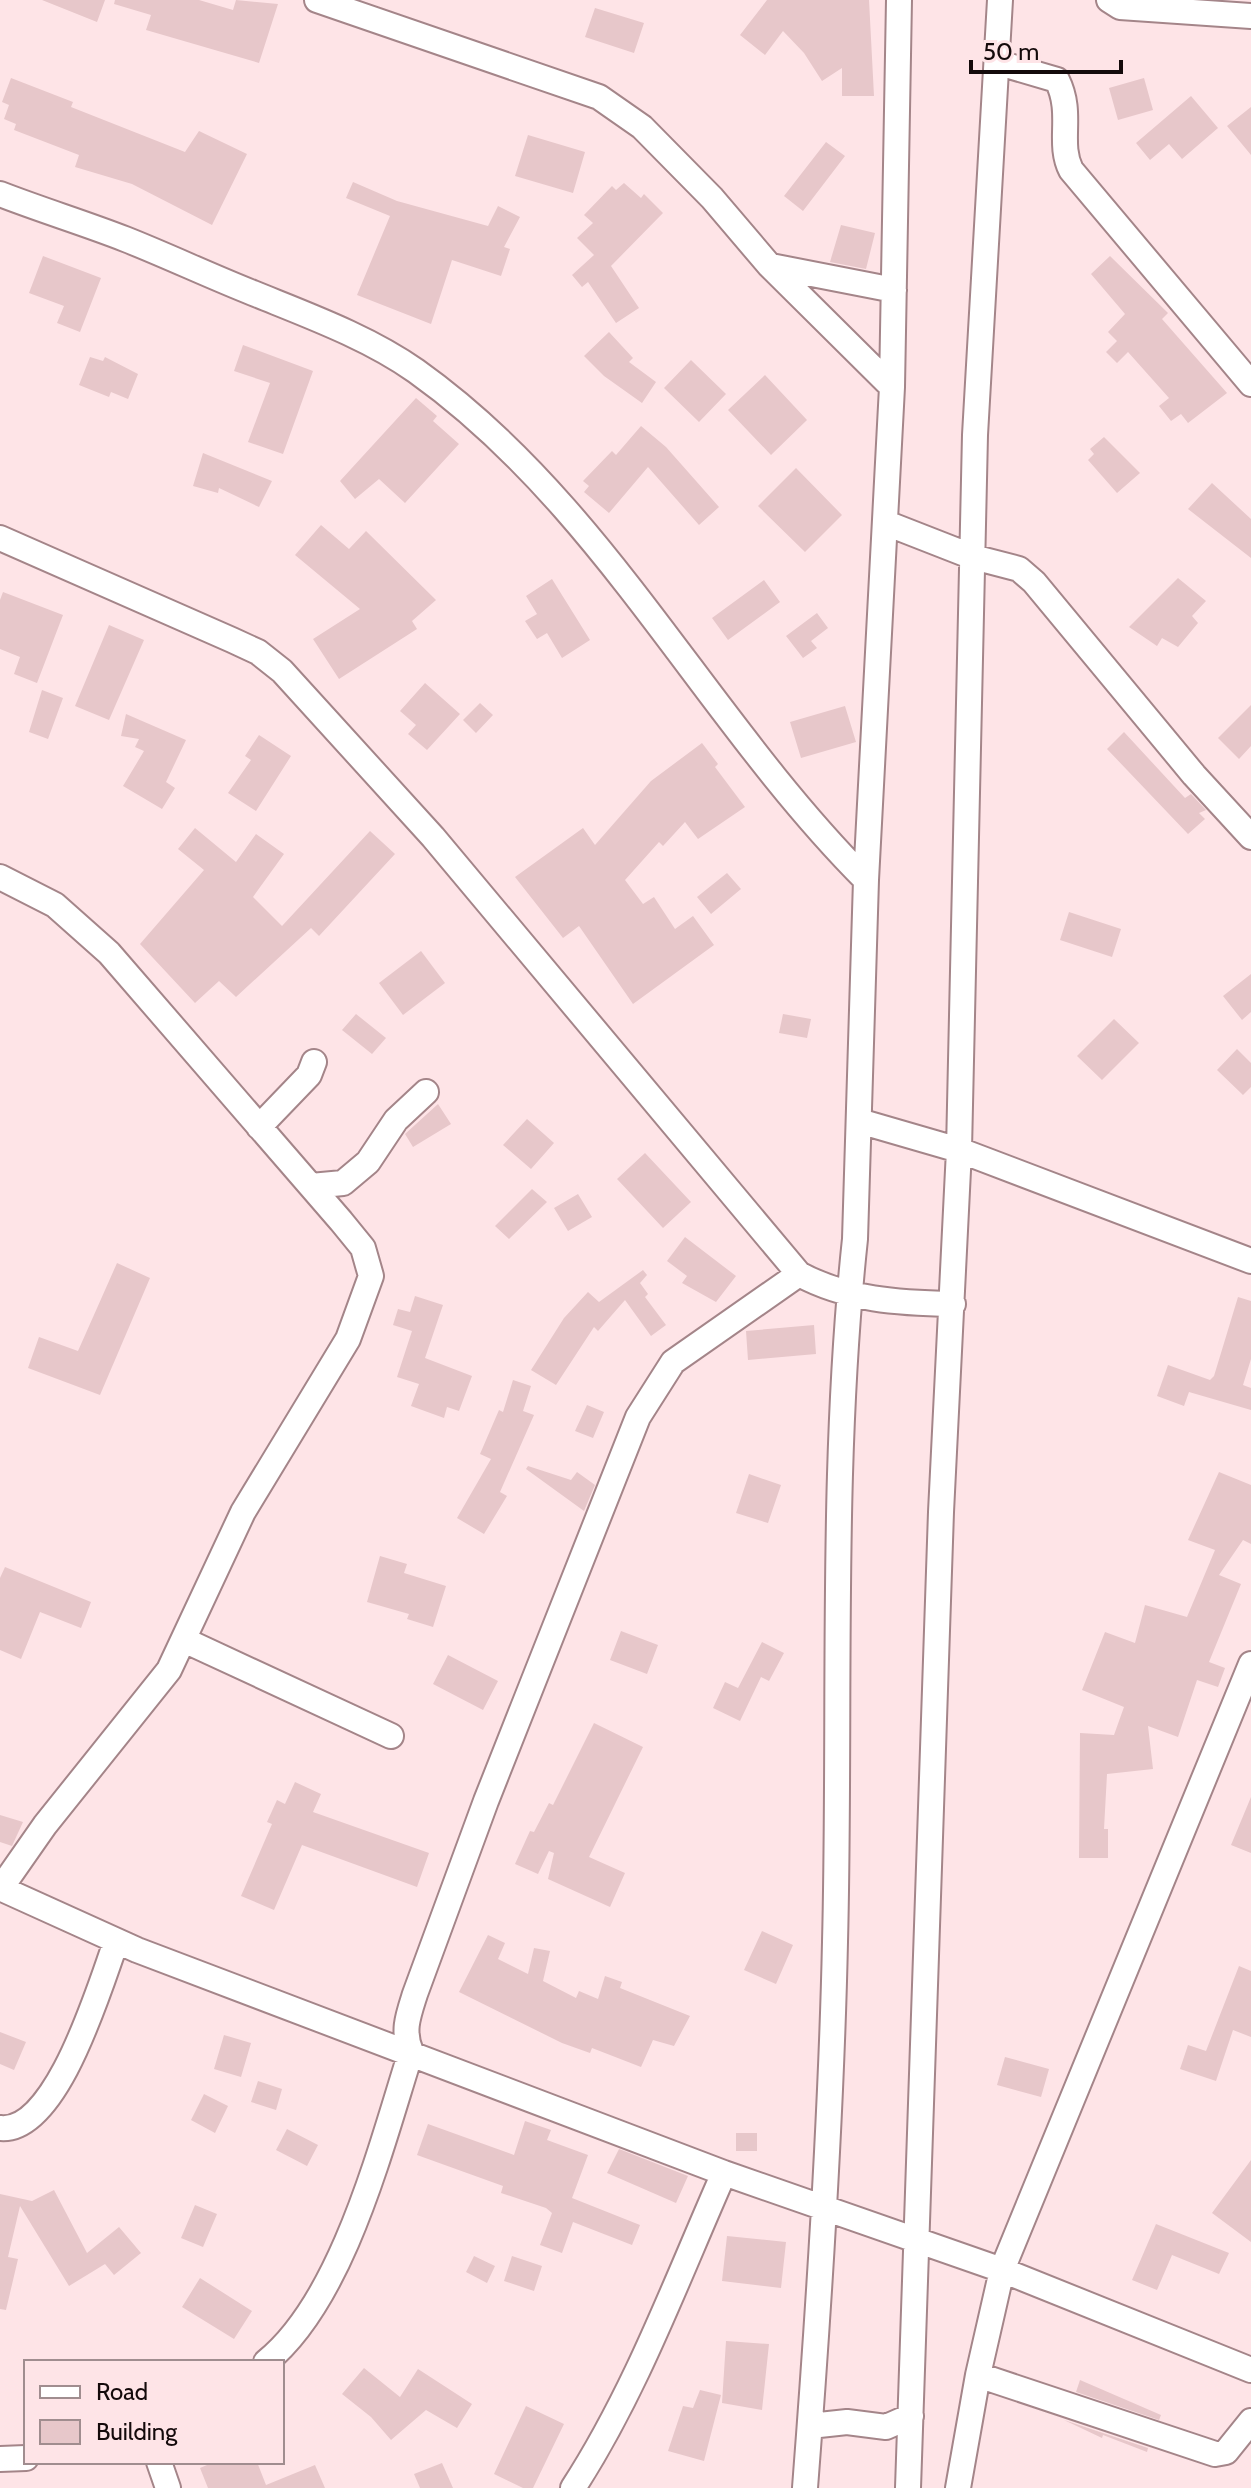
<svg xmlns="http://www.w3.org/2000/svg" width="1251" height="2488" viewBox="0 0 1251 2488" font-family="Cabin,sans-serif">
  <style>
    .building { fill: #e7c7ca }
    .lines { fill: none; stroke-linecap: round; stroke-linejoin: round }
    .minor-casing { stroke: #a48589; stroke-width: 28 }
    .minor { stroke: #fff; stroke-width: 24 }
  </style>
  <rect width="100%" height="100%" fill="#fee4e7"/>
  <path class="building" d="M 42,0 L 105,0 L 97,22 Z
    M 115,0 L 199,0 L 233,10 L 236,0 L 278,4 L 259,63 L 146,30 L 151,15 L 114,4 Z
    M 767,0 L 869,0 L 874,96 L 842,96 L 842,68 L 822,81 L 804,53 L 783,31 L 765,55 L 740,35 Z
    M 595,8 L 644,23 L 634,53 L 585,37 Z
    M 11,78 L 73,102 L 71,107 L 185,152 L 199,131 L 247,154 L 212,225 L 132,184 L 75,167 L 79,155 L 14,130 L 16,124 L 4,119 L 9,105 L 2,102 Z
    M 1144,78 L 1153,110 L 1118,120 L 1109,88 Z
    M 1191,96 L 1218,128 L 1182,159 L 1169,144 L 1150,160 L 1136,143 Z
    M 1251,107 L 1251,155 L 1227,126 Z
    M 528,135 L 585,152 L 573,193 L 515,176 Z
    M 826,142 L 845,156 L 803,211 L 784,196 Z
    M 353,182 L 397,201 L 488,226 L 498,206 L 520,217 L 504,247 L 510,249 L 501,276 L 452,260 L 431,324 L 357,295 L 390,216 L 346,198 Z
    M 624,183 L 641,198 L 644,194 L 663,213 L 611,266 L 639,308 L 616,323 L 588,282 L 582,287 L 572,275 L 594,255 L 577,238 L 593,223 L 584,215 L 612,186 L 616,190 Z
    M 841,225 L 875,233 L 866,269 L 830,262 Z
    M 43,256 L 101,278 L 80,332 L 57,323 L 64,306 L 29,293 Z
    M 1110,256 L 1168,313 L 1162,319 L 1227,393 L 1188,423 L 1181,414 L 1171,421 L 1159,406 L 1169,398 L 1128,352 L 1117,363 L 1106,352 L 1117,341 L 1108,332 L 1125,314 L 1091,274 Z
    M 609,332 L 633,358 L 629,362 L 656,382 L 642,403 L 604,376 L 584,356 Z
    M 243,345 L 313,371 L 283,454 L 248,442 L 270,383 L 234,371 Z
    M 90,357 L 103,361 L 105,357 L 138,374 L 128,399 L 111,392 L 109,397 L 79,385 Z
    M 691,360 L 726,394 L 699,422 L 664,388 Z
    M 765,375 L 807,420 L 771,455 L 728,410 Z
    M 416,398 L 437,416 L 433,421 L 459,444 L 405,503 L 379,479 L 355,499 L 340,481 Z
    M 641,426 L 666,447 L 719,507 L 699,525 L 648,467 L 609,513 L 584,492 L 589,486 L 583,481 L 612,451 L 616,455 Z
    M 1104,437 L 1140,473 L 1117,493 L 1088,460 L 1094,454 L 1090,449 Z
    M 203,453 L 272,481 L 259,507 L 219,488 L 218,493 L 193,486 Z
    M 796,468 L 842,515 L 805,552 L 758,506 Z
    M 1212,483 L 1251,519 L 1251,558 L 1188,509 Z
    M 321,525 L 349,549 L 366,531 L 436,600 L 412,621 L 417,629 L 339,679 L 313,639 L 360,609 L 295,555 Z
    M 1178,578 L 1206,601 L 1192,616 L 1198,623 L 1178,647 L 1162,638 L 1157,646 L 1129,627 Z
    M 552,579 L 590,640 L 562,658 L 547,633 L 537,639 L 525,621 L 537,614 L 526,596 Z
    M 764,580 L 780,602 L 728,640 L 712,618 Z
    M 3,592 L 63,615 L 37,683 L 14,674 L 20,657 L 0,649 L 0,600 Z
    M 817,613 L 828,628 L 811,641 L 817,648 L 803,658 L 786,636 Z
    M 109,625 L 144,640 L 109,720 L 75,706 Z
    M 425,683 L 460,714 L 427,750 L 408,734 L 416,725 L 400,711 Z
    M 42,690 L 63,698 L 48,739 L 29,732 Z
    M 480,703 L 493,715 L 476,733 L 463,720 Z
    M 1251,705 L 1251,746 L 1239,759 L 1218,738 Z
    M 845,706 L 856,742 L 801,758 L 790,722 Z
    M 126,714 L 186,740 L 166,782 L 175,788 L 162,809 L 123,786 L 144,751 L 135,747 L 139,739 L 121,736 Z
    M 1124,732 L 1185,798 L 1191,794 L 1206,810 L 1199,813 L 1205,819 L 1188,834 L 1107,749 Z
    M 259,735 L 291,756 L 256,811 L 228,793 L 251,760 L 245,756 Z
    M 702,743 L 718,764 L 715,767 L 745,807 L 698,839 L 685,822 L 663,846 L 659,842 L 625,880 L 643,904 L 654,897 L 675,929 L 693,916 L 714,945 L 633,1004 L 579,926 L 563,938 L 515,877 L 583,828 L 595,845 L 651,781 Z
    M 195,828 L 236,862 L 256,834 L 284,854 L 253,897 L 282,926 L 370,831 L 395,854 L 319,936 L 311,928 L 236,997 L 219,981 L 195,1003 L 140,944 L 204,870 L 178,849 Z
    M 727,873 L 741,889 L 711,914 L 697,897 Z
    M 1069,912 L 1121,929 L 1112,957 L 1060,940 Z
    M 421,951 L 445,983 L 403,1015 L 379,983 Z
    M 1251,974 L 1251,1012 L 1242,1020 L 1223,996 Z
    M 356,1014 L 386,1038 L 372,1054 L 342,1030 Z
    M 783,1014 L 811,1019 L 807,1038 L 779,1033 Z
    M 1114,1019 L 1139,1043 L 1102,1080 L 1077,1056 Z
    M 1237,1049 L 1251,1063 L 1251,1087 L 1243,1095 L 1217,1070 Z
    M 438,1104 L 451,1124 L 413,1147 L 405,1134 Z
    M 527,1119 L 554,1143 L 531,1169 L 503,1145 Z
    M 645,1153 L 691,1202 L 663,1228 L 617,1179 Z
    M 532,1189 L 547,1202 L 509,1239 L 495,1226 Z
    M 578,1194 L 592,1217 L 568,1231 L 554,1208 Z
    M 685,1237 L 736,1276 L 716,1302 L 682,1283 L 687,1276 L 667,1261 Z
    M 117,1263 L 150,1278 L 100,1395 L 28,1368 L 39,1337 L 78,1351 Z
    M 643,1270 L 647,1275 L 640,1283 L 648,1294 L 645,1297 L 666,1325 L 651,1336 L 625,1300 L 598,1331 L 594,1327 L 556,1385 L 531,1370 L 564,1318 L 588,1292 L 599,1302 Z
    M 415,1296 L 443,1305 L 425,1358 L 472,1376 L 459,1411 L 447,1407 L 444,1418 L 411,1406 L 419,1384 L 397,1377 L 412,1331 L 393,1325 L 398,1309 L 410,1312 Z
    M 1238,1297 L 1251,1301 L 1251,1359 L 1243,1385 L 1251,1388 L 1251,1410 L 1189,1392 L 1184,1406 L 1157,1396 L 1168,1365 L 1210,1380 L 1214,1376 Z
    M 814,1325 L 816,1354 L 748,1360 L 746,1331 Z
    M 513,1380 L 531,1386 L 523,1411 L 534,1415 L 500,1492 L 507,1496 L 484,1534 L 457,1518 L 491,1459 L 480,1454 L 499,1410 L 503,1412 Z
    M 587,1405 L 604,1412 L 593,1438 L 575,1431 Z
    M 528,1466 L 571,1480 L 577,1472 L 595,1485 L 584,1511 L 526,1469 Z
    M 1219,1472 L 1251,1485 L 1251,1544 L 1243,1540 L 1219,1575 L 1241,1584 L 1209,1662 L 1225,1668 L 1218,1687 L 1197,1680 L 1178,1737 L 1148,1726 L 1153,1769 L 1107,1774 L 1104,1829 L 1108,1829 L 1108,1858 L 1079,1858 L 1080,1733 L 1114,1735 L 1124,1707 L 1082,1690 L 1105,1632 L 1135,1643 L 1145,1605 L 1187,1617 L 1215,1550 L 1188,1540 Z
    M 749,1474 L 781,1485 L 768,1523 L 736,1513 Z
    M 380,1556 L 407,1564 L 404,1573 L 446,1586 L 433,1627 L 407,1619 L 409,1614 L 367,1602 Z
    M 5,1567 L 91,1602 L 81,1628 L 40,1612 L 21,1659 L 0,1650 L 0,1578 Z
    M 621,1631 L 658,1645 L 647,1674 L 610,1660 Z
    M 762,1642 L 784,1653 L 769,1681 L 761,1677 L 740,1721 L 713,1708 L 725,1682 L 738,1688 Z
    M 448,1655 L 498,1681 L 483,1710 L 433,1684 Z
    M 594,1723 L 643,1747 L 589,1857 L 625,1873 L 610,1907 L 548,1879 L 554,1853 L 549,1851 L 538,1874 L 515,1864 L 530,1831 L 534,1832 L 549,1803 L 553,1805 Z
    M 295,1782 L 321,1794 L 313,1812 L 429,1853 L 417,1887 L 302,1845 L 274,1910 L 241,1896 L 272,1824 L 267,1822 L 277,1800 L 285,1804 Z
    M 1251,1797 L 1251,1853 L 1231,1845 Z
    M 0,1815 L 23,1822 L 12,1846 L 0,1842 Z
    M 762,1931 L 793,1945 L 776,1984 L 744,1970 Z
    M 488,1935 L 505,1943 L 498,1959 L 528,1974 L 534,1948 L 550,1951 L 543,1981 L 576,1998 L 579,1991 L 598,1999 L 605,1976 L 622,1982 L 620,1988 L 690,2016 L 674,2046 L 653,2040 L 641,2067 L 592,2048 L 590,2053 L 562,2043 L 459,1992 Z
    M 1239,1966 L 1251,1971 L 1251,2037 L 1233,2030 L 1216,2081 L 1180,2069 L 1188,2045 L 1206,2051 Z
    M 0,2032 L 26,2042 L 14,2070 L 0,2064 Z
    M 224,2035 L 251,2043 L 241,2077 L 214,2069 Z
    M 1005,2057 L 1049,2069 L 1041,2097 L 997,2085 Z
    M 258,2081 L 282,2089 L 276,2110 L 251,2102 Z
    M 204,2094 L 228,2106 L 215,2133 L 191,2120 Z
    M 525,2121 L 551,2130 L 547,2140 L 588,2155 L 572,2198 L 640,2225 L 632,2245 L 573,2222 L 562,2253 L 540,2245 L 552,2213 L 546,2208 L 501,2193 L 503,2186 L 417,2155 L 428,2124 L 514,2155 Z
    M 287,2129 L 318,2145 L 307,2166 L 276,2150 Z
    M 736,2133 L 757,2133 L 757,2151 L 736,2151 Z
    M 619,2149 L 688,2176 L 676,2203 L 607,2173 Z
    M 1251,2160 L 1251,2242 L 1212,2213 Z
    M 54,2190 L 87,2253 L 119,2227 L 141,2253 L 114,2275 L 105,2264 L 69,2286 L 20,2206 L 8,2257 L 18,2259 L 6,2310 L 0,2309 L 0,2194 L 32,2201 Z
    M 195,2205 L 217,2214 L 203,2247 L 181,2238 Z
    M 1156,2224 L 1229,2253 L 1219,2274 L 1172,2255 L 1157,2290 L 1132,2280 Z
    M 727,2236 L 786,2242 L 781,2288 L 722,2281 Z
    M 474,2256 L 495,2266 L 487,2283 L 466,2272 Z
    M 512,2256 L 542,2266 L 534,2291 L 504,2281 Z
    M 200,2278 L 252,2311 L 234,2339 L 182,2307 Z
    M 726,2341 L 769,2344 L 762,2410 L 722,2403 Z
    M 364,2368 L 400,2397 L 418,2369 L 472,2404 L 457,2428 L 426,2410 L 391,2440 L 371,2417 L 342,2394 Z
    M 1080,2380 L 1161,2415 L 1159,2420 L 1076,2392 Z
    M 700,2390 L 721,2395 L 704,2461 L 668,2451 L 683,2406 L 693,2408 Z
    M 526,2406 L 564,2424 L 533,2488 L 523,2488 L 494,2474 Z
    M 1064,2420 L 1148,2448 L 1147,2452 L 1103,2435 L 1102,2438 Z
    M 214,2462 L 257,2462 L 266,2485 L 315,2465 L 325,2488 L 208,2488 L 200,2468 Z
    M 442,2463 L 453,2488 L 420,2488 L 414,2474 Z"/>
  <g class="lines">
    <defs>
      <path id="minor" d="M 317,0 L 599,97 L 642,127 L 712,198 L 769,265 L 892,387
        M 1109,0 L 1120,7 L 1251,16
        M 999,63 L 1057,80 C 1074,114 1057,142 1071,170 L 1251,384
        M 0,194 C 41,210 84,223 125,239 C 168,256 210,276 253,293 C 307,315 368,337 416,371 C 603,504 706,720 866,880
        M 771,266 L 894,290
        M 886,523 L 973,557 L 1019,569 L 1034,582 L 1194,775 L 1251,837
        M 0,538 L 232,640 L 258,652 L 282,671 L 433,837 L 799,1274 C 847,1300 899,1303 953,1304
        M 0,877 L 55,905 L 109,953 L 341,1221 L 363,1248 L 371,1276 L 348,1339 L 243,1512 L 169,1670 L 45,1825 L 1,1888
        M 859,1121 L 959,1150 L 1251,1261
        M 259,1127 L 309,1075 L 314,1062
        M 311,1186 L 343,1183 L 368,1162 L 396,1120 L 426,1092
        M 184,1640 L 391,1736
        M 1251,1664 L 1002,2270 L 978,2375 L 1215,2454 L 1226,2452 L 1251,2421
        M 0,1888 L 137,1950 L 724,2173 L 1002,2270 L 1251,2370
        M 0,2128 C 57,2134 100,1985 116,1942
        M 266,2362 C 343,2300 381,2146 411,2052 C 402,2031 408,2016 415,1994 L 486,1801 L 638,1417 L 673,1362 L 799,1274
        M 810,2426 L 847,2422 L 886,2427 L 911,2416
        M 0,2459 L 26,2458
        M 159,2462 L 168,2488
        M 573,2488 C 636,2391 677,2279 724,2173
        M 805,2488 C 819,2306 831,2125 835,1942 C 841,1708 830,1472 855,1239 L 866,880 L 892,387 L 899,0
        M 908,2488 L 941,1512 L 959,1150 L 975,435 L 1000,0
        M 958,2488 L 978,2375"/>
    </defs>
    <use href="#minor" class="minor-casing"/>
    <use href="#minor" class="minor"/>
  </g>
  <rect x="24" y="2360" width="260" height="104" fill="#fee4e7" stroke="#a08d8f" stroke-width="2"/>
  <rect x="40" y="2386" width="40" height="12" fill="#ffffff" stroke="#a08d8f" stroke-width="2"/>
  <text x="96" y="2400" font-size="24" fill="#140a0b">Road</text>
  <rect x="40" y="2420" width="40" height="24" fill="#e7c7ca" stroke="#a08d8f" stroke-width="2"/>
  <text x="96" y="2440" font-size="24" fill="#140a0b">Building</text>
  <path d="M971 60v12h150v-12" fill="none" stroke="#140a0b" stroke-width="4"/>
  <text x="983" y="60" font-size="24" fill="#140a0b" stroke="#fee4e7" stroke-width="6" paint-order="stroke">50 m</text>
</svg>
